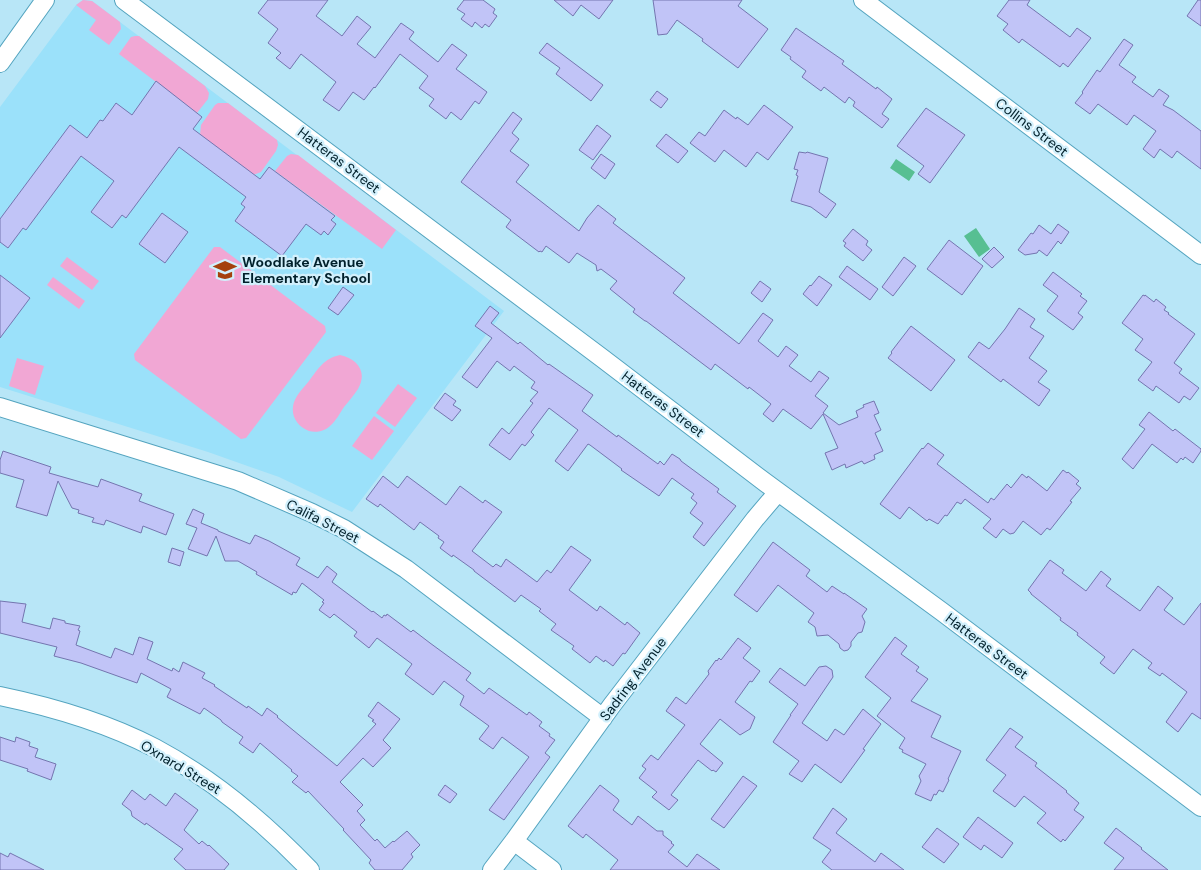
<svg xmlns="http://www.w3.org/2000/svg" width="1201" height="870" viewBox="0 0 1201 870" font-family="'DM Sans',sans-serif">
  <style>
    .built { fill: #9be1fa }
    .green { fill: #f1a7d4 }
    .water { fill: #57bf92 }
    .building { fill: #c1c4f7; stroke: #7475af }
    .lines { fill: none; stroke-linecap: round; stroke-linejoin: round }
    .minor-casing { stroke: #54a4bf; stroke-width: 20 }
    .minor { stroke: #fff; stroke-width: 18 }
    .labels { text-anchor: middle; stroke-width: 4.5; stroke-linejoin: round; paint-order: stroke }
    .street-label { font-size: 14px; fill: #00202b; stroke: #d2f0fc }
    .poi-label { font-size: 14px; font-weight: bold; fill: #00202b; stroke: #d2f0fc; text-anchor: start }
  </style>
  <rect width="100%" height="100%" fill="#b8e6f7"/>
  <path class="built" d="M 83,0 L 92,1 L 120,22 L 504,311 L 352,512 L 279,477 L 208,452 L 0,387 L 0,107 L 76,5 Z"/>
  <path class="green" d="M 83,0 L 92,1 L 120,22 L 121,29 L 109,45 L 89,30 L 96,20 L 76,5 Z
    M 135,36 L 139,36 L 205,86 L 209,93 L 208,99 L 197,113 L 119,54 L 131,37 Z
    M 218,103 L 228,103 L 277,140 L 278,145 L 276,151 L 261,172 L 253,175 L 200,135 L 201,125 L 215,105 Z
    M 291,154 L 298,155 L 396,230 L 382,249 L 275,171 L 287,156 Z
    M 214,247 L 220,247 L 325,326 L 326,332 L 246,438 L 241,439 L 135,360 L 134,354 Z
    M 67,257 L 99,281 L 92,290 L 60,266 Z
    M 53,277 L 85,301 L 79,309 L 47,285 Z
    M 340,355 C 357,359 368,371 358,389 C 354,395 349,401 344,407 C 340,413 336,421 330,426 C 325,431 316,433 309,431 C 294,425 288,410 297,396 C 300,391 305,386 309,381 C 318,369 324,358 340,355 Z
    M 17,358 L 44,366 L 35,395 L 9,386 Z
    M 398,384 L 417,398 L 395,427 L 376,413 Z
    M 374,416 L 394,431 L 372,460 L 352,446 Z"/>
  <path class="water" d="M 896,159 L 915,172 L 909,181 L 890,168 Z
    M 976,228 L 990,249 L 979,257 L 964,236 Z"/>
  <path class="building" d="M 268,0 L 328,0 L 316,16 L 342,36 L 357,16 L 371,27 L 357,44 L 375,58 L 401,23 L 414,32 L 409,39 L 438,62 L 452,44 L 467,55 L 456,69 L 487,92 L 479,104 L 475,101 L 461,120 L 451,112 L 446,119 L 429,106 L 434,99 L 419,88 L 428,76 L 400,54 L 375,88 L 374,87 L 364,100 L 353,92 L 339,111 L 323,100 L 336,82 L 301,54 L 290,69 L 276,58 L 281,53 L 268,43 L 278,29 L 258,13 Z
    M 464,0 L 483,0 L 495,9 L 493,13 L 497,16 L 489,27 L 485,24 L 482,28 L 475,22 L 472,27 L 461,19 L 465,14 L 457,9 Z
    M 554,0 L 613,0 L 599,19 L 581,5 L 573,16 Z
    M 653,0 L 742,0 L 738,6 L 768,29 L 738,68 L 702,41 L 703,39 L 677,20 L 667,34 L 658,35 Z
    M 1009,0 L 1030,0 L 1027,5 L 1070,37 L 1077,28 L 1091,38 L 1068,67 L 1063,63 L 1060,67 L 1022,39 L 1019,43 L 1003,30 L 1008,24 L 997,16 Z
    M 1198,0 L 1201,0 L 1201,26 L 1187,16 Z
    M 796,28 L 844,61 L 842,64 L 876,89 L 877,87 L 892,99 L 882,114 L 889,119 L 882,128 L 853,106 L 855,102 L 849,97 L 845,103 L 824,87 L 821,91 L 802,77 L 806,71 L 790,59 L 791,57 L 781,50 Z
    M 1124,39 L 1133,45 L 1119,65 L 1136,77 L 1132,82 L 1153,97 L 1159,89 L 1169,96 L 1163,105 L 1173,110 L 1201,131 L 1201,169 L 1177,151 L 1172,158 L 1160,149 L 1154,158 L 1143,149 L 1156,131 L 1134,115 L 1127,125 L 1098,104 L 1090,114 L 1075,103 L 1083,93 L 1082,92 L 1097,70 L 1100,72 Z
    M 547,43 L 603,85 L 591,101 L 556,74 L 560,68 L 539,53 Z
    M 156,81 L 202,117 L 193,129 L 260,179 L 269,167 L 335,216 L 331,220 L 336,224 L 328,235 L 324,231 L 321,235 L 306,224 L 282,256 L 235,221 L 245,207 L 241,204 L 246,197 L 179,147 L 126,218 L 122,215 L 112,228 L 91,212 L 114,181 L 81,156 L 26,230 L 23,228 L 8,248 L 0,242 L 0,219 L 70,125 L 87,138 L 100,120 L 103,121 L 116,103 L 132,115 Z
    M 657,91 L 668,99 L 661,108 L 650,100 Z
    M 764,105 L 793,127 L 768,160 L 757,152 L 746,167 L 724,150 L 715,162 L 690,143 L 699,132 L 705,136 L 724,110 L 736,119 L 737,117 L 748,125 Z
    M 926,108 L 965,135 L 930,183 L 918,174 L 924,166 L 897,146 Z
    M 513,112 L 522,119 L 512,133 L 519,139 L 510,151 L 529,165 L 516,182 L 579,231 L 587,218 L 598,205 L 616,219 L 613,223 L 685,278 L 673,293 L 739,344 L 763,313 L 773,320 L 758,341 L 778,357 L 786,346 L 798,355 L 789,366 L 811,382 L 819,371 L 829,378 L 815,396 L 828,406 L 823,413 L 839,425 L 858,417 L 856,411 L 864,407 L 863,405 L 874,401 L 879,413 L 874,415 L 881,430 L 875,433 L 883,451 L 874,455 L 875,459 L 864,464 L 862,461 L 846,468 L 845,464 L 832,470 L 825,453 L 838,448 L 823,414 L 811,429 L 783,409 L 773,422 L 763,414 L 771,404 L 749,387 L 748,389 L 715,364 L 711,370 L 646,321 L 645,321 L 633,312 L 635,309 L 610,289 L 617,281 L 601,269 L 597,271 L 596,265 L 577,253 L 569,263 L 546,246 L 542,252 L 540,251 L 539,252 L 506,227 L 511,220 L 461,182 Z
    M 597,125 L 611,136 L 593,160 L 579,150 Z
    M 666,134 L 688,151 L 678,163 L 656,146 Z
    M 799,152 L 806,153 L 807,152 L 828,158 L 819,192 L 836,204 L 826,218 L 811,207 L 791,201 L 798,176 L 796,175 L 798,170 L 794,169 Z
    M 601,154 L 615,164 L 605,179 L 591,168 Z
    M 162,213 L 188,232 L 165,263 L 139,244 Z
    M 1058,224 L 1069,232 L 1061,244 L 1058,241 L 1047,256 L 1039,250 L 1037,253 L 1025,255 L 1018,250 L 1031,233 L 1033,234 L 1039,225 L 1051,234 Z
    M 853,229 L 868,241 L 866,245 L 872,250 L 863,261 L 844,246 L 846,243 L 843,241 Z
    M 949,240 L 983,266 L 962,295 L 927,269 Z
    M 994,247 L 1004,257 L 992,268 L 982,259 Z
    M 904,257 L 916,266 L 893,296 L 882,287 Z
    M 847,266 L 878,289 L 870,300 L 839,277 Z
    M 1053,272 L 1082,294 L 1080,296 L 1087,301 L 1078,313 L 1083,317 L 1073,330 L 1047,311 L 1058,296 L 1043,285 Z
    M 0,275 L 30,298 L 0,338 Z
    M 819,276 L 832,285 L 817,306 L 803,294 L 810,285 L 811,286 Z
    M 760,281 L 771,289 L 762,302 L 751,293 Z
    M 343,287 L 354,295 L 338,315 L 328,308 Z
    M 1143,295 L 1145,296 L 1145,295 L 1154,302 L 1156,299 L 1166,307 L 1164,310 L 1169,313 L 1168,314 L 1195,334 L 1174,363 L 1182,369 L 1179,373 L 1199,388 L 1190,400 L 1184,396 L 1179,403 L 1156,386 L 1153,391 L 1138,380 L 1152,362 L 1135,350 L 1143,339 L 1122,323 Z
    M 490,306 L 499,313 L 491,323 L 518,344 L 520,342 L 548,365 L 549,364 L 593,395 L 582,411 L 617,437 L 618,435 L 658,464 L 660,461 L 664,465 L 672,454 L 680,459 L 681,461 L 719,489 L 717,492 L 736,506 L 704,546 L 693,537 L 703,523 L 690,513 L 697,503 L 691,498 L 694,494 L 672,478 L 659,496 L 621,470 L 622,469 L 590,445 L 588,444 L 568,471 L 555,461 L 578,430 L 549,408 L 531,432 L 534,435 L 525,446 L 522,444 L 510,460 L 489,445 L 502,428 L 509,434 L 533,403 L 530,401 L 538,392 L 531,388 L 535,382 L 514,366 L 510,371 L 497,361 L 477,388 L 462,377 L 492,338 L 475,326 Z
    M 1019,308 L 1035,319 L 1030,327 L 1044,336 L 1029,358 L 1047,371 L 1038,382 L 1050,390 L 1039,406 L 1003,379 L 1001,382 L 968,357 L 979,342 L 989,349 L 1005,329 Z
    M 911,326 L 955,360 L 931,391 L 888,358 L 892,353 L 891,352 Z
    M 445,393 L 456,401 L 453,405 L 461,410 L 452,421 L 434,408 Z
    M 1149,412 L 1173,431 L 1175,429 L 1201,449 L 1201,451 L 1193,463 L 1185,457 L 1183,460 L 1181,458 L 1177,463 L 1152,444 L 1133,469 L 1122,459 L 1145,429 L 1139,425 Z
    M 928,443 L 944,455 L 937,464 L 988,503 L 991,498 L 994,500 L 1007,484 L 1011,488 L 1022,474 L 1027,478 L 1028,476 L 1047,491 L 1063,470 L 1067,473 L 1068,472 L 1079,481 L 1076,484 L 1081,488 L 1070,501 L 1072,502 L 1050,530 L 1047,528 L 1041,535 L 1023,521 L 1014,533 L 1010,534 L 1003,529 L 996,538 L 983,528 L 991,519 L 965,499 L 961,504 L 957,502 L 947,516 L 945,515 L 938,524 L 929,519 L 927,521 L 909,507 L 900,519 L 880,504 L 922,448 L 923,449 Z
    M 3,451 L 51,467 L 49,473 L 98,487 L 101,479 L 142,494 L 139,501 L 174,514 L 166,535 L 143,526 L 141,533 L 106,520 L 104,525 L 92,522 L 94,518 L 78,513 L 79,510 L 72,508 L 58,481 L 47,516 L 16,507 L 24,480 L 0,473 L 0,460 Z
    M 383,476 L 398,488 L 407,476 L 446,505 L 460,486 L 483,503 L 485,500 L 502,512 L 472,551 L 493,567 L 496,564 L 501,567 L 506,559 L 537,582 L 547,570 L 551,573 L 571,546 L 591,560 L 569,590 L 597,611 L 600,606 L 625,625 L 627,622 L 640,633 L 625,654 L 623,653 L 613,666 L 605,660 L 604,662 L 596,656 L 590,663 L 572,649 L 574,646 L 551,630 L 556,624 L 539,611 L 541,609 L 521,595 L 515,602 L 474,571 L 474,570 L 453,555 L 452,557 L 440,548 L 444,542 L 438,538 L 439,536 L 420,522 L 414,530 L 380,504 L 378,507 L 366,499 Z
    M 193,509 L 204,514 L 201,523 L 218,530 L 218,531 L 250,544 L 255,535 L 269,541 L 300,558 L 296,565 L 318,578 L 327,566 L 337,574 L 332,582 L 372,612 L 373,611 L 382,618 L 384,615 L 386,616 L 387,614 L 411,632 L 413,630 L 430,643 L 471,673 L 466,680 L 484,694 L 489,688 L 527,715 L 529,712 L 542,722 L 539,726 L 550,734 L 549,736 L 555,740 L 545,753 L 550,757 L 504,820 L 489,810 L 529,757 L 502,737 L 493,749 L 479,739 L 489,726 L 460,705 L 464,696 L 444,681 L 433,695 L 405,674 L 412,664 L 377,638 L 369,648 L 354,636 L 357,632 L 334,614 L 330,618 L 319,610 L 324,603 L 322,602 L 324,600 L 302,583 L 296,593 L 293,592 L 292,595 L 256,574 L 257,572 L 238,561 L 225,561 L 216,536 L 207,556 L 188,549 L 197,528 L 186,524 Z
    M 773,542 L 810,570 L 806,576 L 827,592 L 832,586 L 844,594 L 844,593 L 867,609 L 862,616 L 865,622 L 862,632 L 858,633 L 851,642 L 851,646 L 848,650 L 844,651 L 840,648 L 839,644 L 828,635 L 817,636 L 815,627 L 808,622 L 814,613 L 778,585 L 757,612 L 734,595 Z
    M 172,548 L 184,552 L 180,566 L 168,562 Z
    M 1050,560 L 1064,570 L 1062,573 L 1086,591 L 1101,571 L 1111,579 L 1106,586 L 1140,611 L 1158,586 L 1173,598 L 1164,610 L 1184,625 L 1201,603 L 1201,719 L 1192,713 L 1178,732 L 1166,722 L 1187,692 L 1162,673 L 1160,676 L 1148,668 L 1152,663 L 1133,649 L 1114,674 L 1100,663 L 1105,657 L 1077,635 L 1078,633 L 1060,620 L 1061,618 L 1031,594 L 1031,593 L 1028,590 Z
    M 0,601 L 26,604 L 22,622 L 50,629 L 53,618 L 65,621 L 65,623 L 80,626 L 78,630 L 80,631 L 76,645 L 111,658 L 115,648 L 133,655 L 139,637 L 153,642 L 147,659 L 172,671 L 173,668 L 179,672 L 183,662 L 205,673 L 202,678 L 215,685 L 214,686 L 247,708 L 248,706 L 262,716 L 267,708 L 278,716 L 277,717 L 337,766 L 376,724 L 372,721 L 374,720 L 368,716 L 378,702 L 400,719 L 383,740 L 391,748 L 373,767 L 363,758 L 340,782 L 363,805 L 357,811 L 365,820 L 360,825 L 375,841 L 377,839 L 385,848 L 393,841 L 394,842 L 407,831 L 420,845 L 411,854 L 413,857 L 402,870 L 375,870 L 369,863 L 371,860 L 343,830 L 344,829 L 308,791 L 306,793 L 292,782 L 298,776 L 291,771 L 292,770 L 260,743 L 253,753 L 239,743 L 243,737 L 222,722 L 221,720 L 204,708 L 200,714 L 167,697 L 171,689 L 141,673 L 137,683 L 81,663 L 54,656 L 57,647 L 0,633 Z
    M 895,637 L 907,646 L 901,654 L 919,667 L 916,671 L 928,679 L 911,701 L 941,716 L 931,737 L 961,751 L 948,779 L 949,780 L 943,792 L 939,790 L 936,795 L 934,794 L 931,801 L 915,794 L 921,781 L 919,776 L 926,764 L 902,752 L 903,750 L 899,748 L 905,738 L 877,716 L 891,698 L 865,677 Z
    M 738,638 L 751,648 L 743,658 L 760,671 L 752,682 L 750,681 L 735,702 L 755,717 L 750,729 L 740,735 L 720,719 L 700,744 L 723,763 L 716,772 L 713,770 L 712,771 L 698,760 L 671,795 L 678,800 L 669,810 L 652,797 L 657,792 L 639,778 L 646,769 L 642,766 L 651,755 L 658,760 L 685,725 L 666,711 L 676,697 L 686,704 L 709,674 L 708,671 L 716,660 L 717,661 L 719,658 L 721,660 Z
    M 826,666 L 832,670 L 833,677 L 802,723 L 827,741 L 835,729 L 844,735 L 863,709 L 881,724 L 863,749 L 865,750 L 841,783 L 815,764 L 802,782 L 789,774 L 799,761 L 773,742 L 791,715 L 790,715 L 798,704 L 769,682 L 780,668 L 805,686 L 819,667 Z
    M 1010,728 L 1023,737 L 1015,747 L 1037,763 L 1035,766 L 1067,791 L 1066,792 L 1079,803 L 1074,810 L 1084,817 L 1065,841 L 1063,839 L 1061,842 L 1037,823 L 1046,813 L 1024,796 L 1015,807 L 993,791 L 1006,775 L 986,760 Z
    M 0,737 L 15,742 L 16,737 L 30,742 L 29,746 L 38,749 L 35,757 L 56,764 L 51,780 L 27,771 L 28,769 L 0,760 Z
    M 743,776 L 757,786 L 724,828 L 711,819 Z
    M 445,785 L 457,794 L 450,803 L 438,795 Z
    M 600,785 L 618,799 L 619,801 L 613,810 L 632,825 L 638,816 L 657,831 L 663,831 L 663,835 L 672,842 L 671,843 L 674,845 L 668,852 L 687,867 L 697,854 L 720,870 L 610,870 L 618,860 L 586,834 L 583,838 L 568,826 Z
    M 132,790 L 145,800 L 150,794 L 166,806 L 175,793 L 198,810 L 184,830 L 199,844 L 202,841 L 208,846 L 209,845 L 229,864 L 224,870 L 186,870 L 174,859 L 183,849 L 146,823 L 145,825 L 132,816 L 131,811 L 122,804 Z
    M 833,808 L 847,819 L 836,833 L 875,862 L 881,853 L 904,870 L 832,870 L 822,862 L 831,850 L 813,838 Z
    M 978,817 L 1013,843 L 1002,858 L 984,845 L 981,850 L 963,837 Z
    M 937,828 L 959,844 L 944,863 L 922,847 Z
    M 1116,828 L 1142,848 L 1141,849 L 1168,870 L 1114,870 L 1124,858 L 1104,843 Z
    M 0,853 L 8,857 L 10,853 L 44,870 L 0,870 Z"/>
  <g class="lines">
    <defs>
      <path id="minor" d="M 124,0 L 602,358 L 766,483 L 941,611 L 1201,807
        M 863,0 L 1201,255
        M 0,63 L 45,0
        M 0,407 L 238,481 L 312,513 L 344,529 L 406,569 L 603,718
        M 0,696 C 53,707 107,723 155,748 C 213,779 264,822 310,870
        M 514,841 L 552,870
        M 492,870 L 514,841 L 612,705 L 755,519 L 778,492"/>
    </defs>
    <use href="#minor" class="minor-casing"/>
    <use href="#minor" class="minor"/>
  </g>
  <defs>
    <symbol id="school-bare" viewBox="-9 -9 18 18"><path d="M0-5L7-2L0 1L-7-2ZM-4 1L0 2.5L4 1V4Q0 6-4 4Z" fill="#a5410d" stroke="#d2f0fc" stroke-width="2.5" paint-order="stroke"/></symbol>
  </defs>
  <g fill-rule="evenodd">
    <use href="#school-bare" x="209" y="254" width="32" height="32"/>
  </g>
  <g class="labels">
    <g class="street-label">
      <text transform="translate(1032 127) rotate(37)" y="5">Collins Street</text>
      <text transform="translate(339 160) rotate(37)" y="5">Hatteras Street</text>
      <text transform="translate(663 404) rotate(37)" y="5">Hatteras Street</text>
      <text transform="translate(323 521) rotate(27)" y="5">Califa Street</text>
      <text transform="translate(987 646) rotate(37)" y="5">Hatteras Street</text>
      <text transform="translate(633 679) rotate(-53)" y="5">Sadring Avenue</text>
      <text transform="translate(181 767) rotate(31)" y="5">Oxnard Street</text>
    </g>
    <g class="poi-label">
      <text x="242" y="267">Woodlake Avenue<tspan x="242" dy="16">Elementary School</tspan></text>
    </g>
  </g>
</svg>
